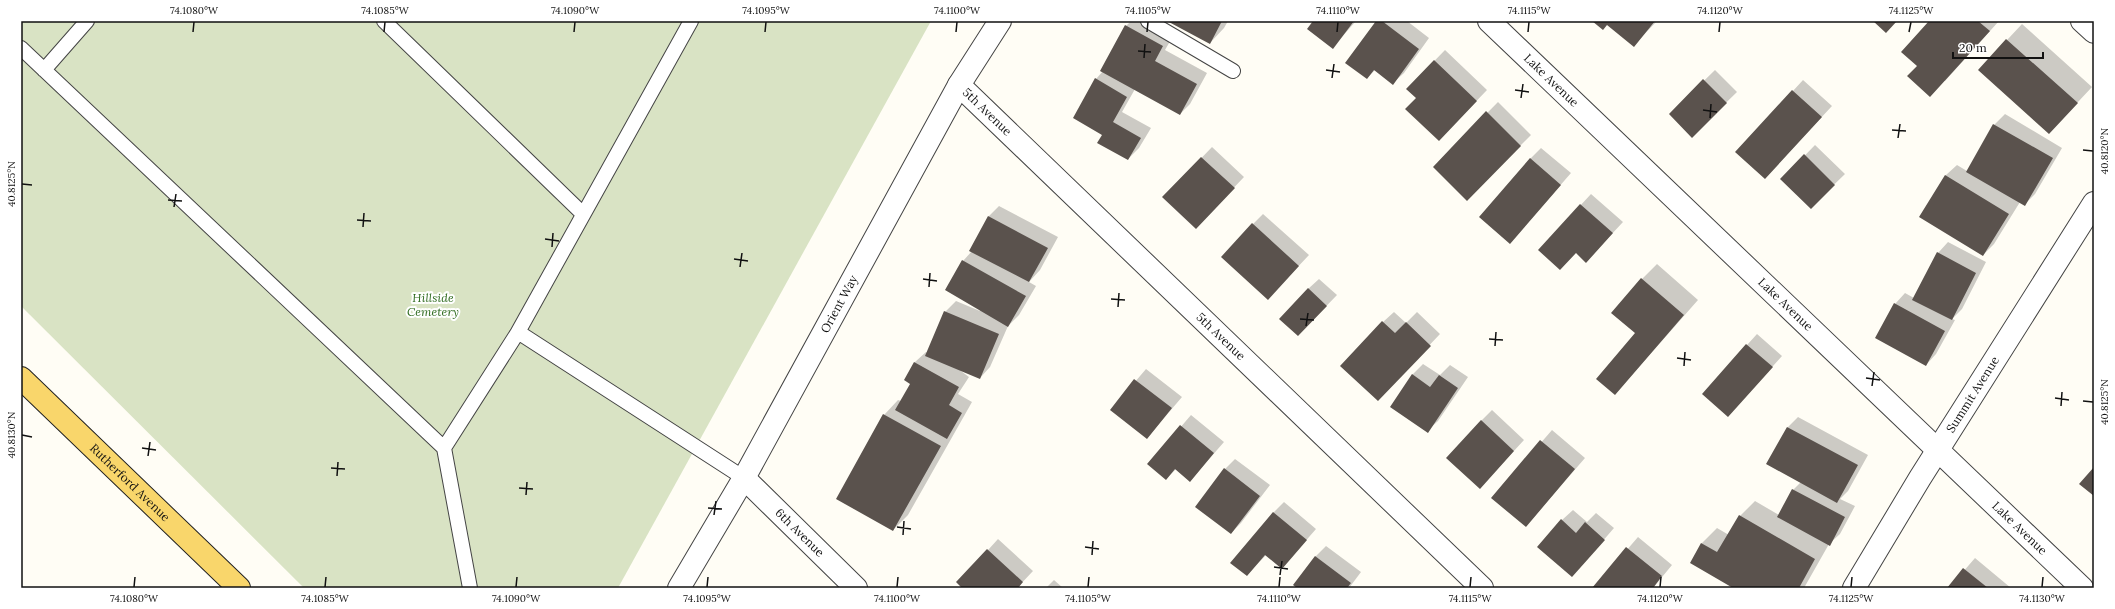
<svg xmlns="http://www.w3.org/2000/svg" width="2115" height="609" viewBox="0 0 2115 609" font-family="Lora,serif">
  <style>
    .cemetery { fill: #d9e3c4 }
    .shadow { fill: #0003 }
    .building { fill: #5a524d }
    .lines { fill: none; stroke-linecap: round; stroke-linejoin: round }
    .service-casing { stroke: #444; stroke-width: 16 }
    .minor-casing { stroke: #444; stroke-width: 24 }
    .tertiary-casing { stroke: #444; stroke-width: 24 }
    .primary-casing { stroke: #222; stroke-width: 24 }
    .service { stroke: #fff; stroke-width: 14 }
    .minor { stroke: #fff; stroke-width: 22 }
    .tertiary { stroke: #fff; stroke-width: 22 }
    .primary { stroke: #f9d66b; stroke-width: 22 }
    .ticks { fill: none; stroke: #111; stroke-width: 1.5 }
    .labels { text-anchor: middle; stroke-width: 4; stroke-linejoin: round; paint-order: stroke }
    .street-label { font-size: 12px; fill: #111; stroke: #fff }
    .park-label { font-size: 12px; font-style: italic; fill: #2f6b1f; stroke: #fff }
    .neatline { fill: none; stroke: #111; stroke-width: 1.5 }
    .ticks-label { font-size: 10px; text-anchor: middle; fill: #111 }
  </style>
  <rect width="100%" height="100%" fill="#fffdf5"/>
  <path class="cemetery" d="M 21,21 L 931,21 L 618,588 L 304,588 L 21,306 Z"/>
  <path class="shadow" d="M 1131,21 L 1147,21 L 1173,36 L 1165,50 L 1207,73 L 1190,104 L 1180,114 L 1135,89 L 1122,112 L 1151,128 L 1139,148 L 1128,159 L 1104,134 L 1096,79 L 1103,71 L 1126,26 Z
    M 1169,21 L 1228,21 L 1224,28 L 1210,43 Z
    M 1314,21 L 1356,21 L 1333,47 Z
    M 1377,21 L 1407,21 L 1429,38 L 1404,73 L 1393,83 L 1375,70 L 1367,78 Z
    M 1594,21 L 1657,21 L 1634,45 L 1607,24 Z
    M 1930,21 L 1999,21 L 1945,81 L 1918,66 Z
    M 2022,24 L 2092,87 L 2049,133 L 1979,70 Z
    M 1445,50 L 1487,90 L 1439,140 L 1417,98 L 1407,89 Z
    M 1715,70 L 1737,92 L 1692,136 L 1670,114 Z
    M 1803,80 L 1832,106 L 1765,178 L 1737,152 Z
    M 1498,102 L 1531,135 L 1467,199 L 1434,167 Z
    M 2005,114 L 2062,148 L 2035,194 L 2025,204 L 2020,202 L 1994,244 L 1983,255 L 1921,217 L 1946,175 L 1957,165 L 1967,171 L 1994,125 Z
    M 1815,145 L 1845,174 L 1811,207 L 1782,179 Z
    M 1212,147 L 1244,177 L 1206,217 L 1164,197 Z
    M 1541,148 L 1571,173 L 1510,243 L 1530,159 Z
    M 1591,194 L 1623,222 L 1596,251 L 1576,252 L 1539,250 Z
    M 999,206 L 1058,237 L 1040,270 L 1029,282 L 1036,286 L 1019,315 L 1008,326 L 990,367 L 980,378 L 957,368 L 969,377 L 958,394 L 972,402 L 908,515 L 893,530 L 884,415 L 898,400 L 901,401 L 912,383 L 905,380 L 915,362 L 926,352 L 928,353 L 945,312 L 956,301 L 980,311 L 963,261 L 972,251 L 971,250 L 989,216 Z
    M 1263,214 L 1309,255 L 1278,288 L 1253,224 Z
    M 1948,242 L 1986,262 L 1962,309 L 1952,319 L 1955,320 L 1936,354 L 1926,365 L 1895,304 L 1905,293 L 1914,298 L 1938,253 Z
    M 1657,264 L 1698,300 L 1615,394 L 1637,333 L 1642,279 Z
    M 1319,279 L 1337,295 L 1309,324 L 1308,289 Z
    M 1394,312 L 1406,323 L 1417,312 L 1440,334 L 1388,389 L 1383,322 Z
    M 1757,334 L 1782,356 L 1728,416 L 1747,345 Z
    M 1423,364 L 1440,375 L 1450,365 L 1468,377 L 1438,421 L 1427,431 L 1412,375 Z
    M 1146,369 L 1182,397 L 1147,438 L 1111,410 Z
    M 1492,410 L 1524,440 L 1490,477 L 1481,421 Z
    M 1191,415 L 1224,442 L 1190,481 L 1176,469 L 1166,479 L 1149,464 Z
    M 1798,417 L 1868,455 L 1848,491 L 1840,499 L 1855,506 L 1840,534 L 1829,544 L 1804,588 L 1735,588 L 1691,562 L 1702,543 L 1717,528 L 1729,535 L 1740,516 L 1755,501 L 1779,515 L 1793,490 L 1801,482 L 1768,464 L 1788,427 Z
    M 1552,430 L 1585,458 L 1526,526 L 1493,498 Z
    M 1235,459 L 1270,485 L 1241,523 L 1231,533 L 1225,469 Z
    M 1284,502 L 1316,529 L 1282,568 L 1266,555 L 1247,575 L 1273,513 Z
    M 1573,510 L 1587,522 L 1596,513 L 1614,528 L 1582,565 L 1562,520 Z
    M 1638,537 L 1672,565 L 1653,588 L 1594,588 Z
    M 998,539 L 1033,571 L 1017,588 L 963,588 L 988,550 Z
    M 1326,546 L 1361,572 L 1349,588 L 1299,588 L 1315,557 Z
    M 1975,558 L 2011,588 L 1949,588 Z
    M 1054,580 L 1063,588 L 1046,588 Z"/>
  <path class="building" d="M 1167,21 L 1222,21 L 1210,44 Z
    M 1313,21 L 1354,21 L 1333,49 L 1307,29 Z
    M 1376,21 L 1382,21 L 1419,49 L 1393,85 L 1374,70 L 1367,79 L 1345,63 Z
    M 1592,21 L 1655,21 L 1634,47 L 1607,25 L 1603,30 Z
    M 1873,21 L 1897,21 L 1886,33 Z
    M 1929,21 L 1978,21 L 1990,31 L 1930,97 L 1907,76 L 1917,66 L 1901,52 Z
    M 1125,25 L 1163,46 L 1155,61 L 1197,84 L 1180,115 L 1100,71 Z
    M 2006,39 L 2078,103 L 2049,134 L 1978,70 Z
    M 1434,60 L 1477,101 L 1439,141 L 1405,109 L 1416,98 L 1406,89 Z
    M 1095,78 L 1127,97 L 1113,122 L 1141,138 L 1128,160 L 1097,143 L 1102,135 L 1073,118 Z
    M 1703,79 L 1727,103 L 1692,138 L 1669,114 Z
    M 1792,90 L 1822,117 L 1765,179 L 1735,152 Z
    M 1486,111 L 1521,146 L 1467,201 L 1433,167 Z
    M 1993,124 L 2053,158 L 2025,206 L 1966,172 Z
    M 1804,154 L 1835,185 L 1811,209 L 1780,179 Z
    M 1201,157 L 1235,188 L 1196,229 L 1162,197 Z
    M 1530,158 L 1561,185 L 1510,244 L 1479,217 Z
    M 1945,175 L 2009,214 L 1983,256 L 1919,217 Z
    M 1580,204 L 1613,233 L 1586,263 L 1576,253 L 1560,270 L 1538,250 Z
    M 988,216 L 1048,248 L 1029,282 L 969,251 Z
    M 1252,223 L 1299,266 L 1268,300 L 1221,257 Z
    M 1937,252 L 1976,273 L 1952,320 L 1912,300 Z
    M 962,260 L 1026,296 L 1008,327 L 945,290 Z
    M 1641,278 L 1684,315 L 1615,395 L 1596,379 L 1635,333 L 1611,313 Z
    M 1308,288 L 1327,306 L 1298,336 L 1279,319 Z
    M 1894,303 L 1945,331 L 1926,366 L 1875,338 Z
    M 944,311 L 999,334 L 980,379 L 925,356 Z
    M 1382,321 L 1395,333 L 1406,322 L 1431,346 L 1378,401 L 1340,366 Z
    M 1746,344 L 1773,367 L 1728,417 L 1702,394 Z
    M 914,362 L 959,387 L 949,405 L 962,413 L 947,439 L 895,410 L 910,384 L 904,380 Z
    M 1412,374 L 1430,387 L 1439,375 L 1458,388 L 1428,433 L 1390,407 Z
    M 1134,379 L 1172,408 L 1147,439 L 1110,410 Z
    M 883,414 L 941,446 L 893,531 L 836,499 Z
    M 1481,420 L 1514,451 L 1480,489 L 1446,458 Z
    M 1180,425 L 1214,453 L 1190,482 L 1175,469 L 1166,480 L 1147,464 Z
    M 1787,427 L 1858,465 L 1837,503 L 1766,464 Z
    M 1540,440 L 1575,469 L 1526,527 L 1491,498 Z
    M 2094,467 L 2094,496 L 2079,484 Z
    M 1224,468 L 1260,496 L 1231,534 L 1195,507 Z
    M 1792,489 L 1845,517 L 1830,546 L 1777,517 Z
    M 1273,512 L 1307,540 L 1282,569 L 1265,555 L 1247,576 L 1230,563 Z
    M 1739,515 L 1815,559 L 1799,588 L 1733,588 L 1690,563 L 1701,543 L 1717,552 Z
    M 1561,519 L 1576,533 L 1585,522 L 1605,540 L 1572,577 L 1537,547 Z
    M 1626,547 L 1662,576 L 1653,588 L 1592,588 Z
    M 987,549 L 1023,582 L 1018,588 L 962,588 L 956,582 Z
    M 1315,556 L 1351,583 L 1347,588 L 1297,588 L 1293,585 Z
    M 1963,568 L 1988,588 L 1947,588 Z"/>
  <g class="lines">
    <defs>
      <path id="service" d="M 384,21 L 583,214
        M 691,21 L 518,332 L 744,478
        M 1148,21 L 1233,71
        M 21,48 L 444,448 L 518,332
        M 44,70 L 87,21
        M 444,448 L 470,588"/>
      <g id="minor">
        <path id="s1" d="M 1489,21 L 2082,588"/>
        <path d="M 2082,21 L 2094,32"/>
        <path id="s2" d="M 959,85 L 1482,588"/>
        <path id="s3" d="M 744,478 L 856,588"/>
        <path id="s4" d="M 1854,588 L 1920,478 L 2094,203"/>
      </g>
      <g id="tertiary">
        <path id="s5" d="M 679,588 L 744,478 L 959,85 L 1000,21"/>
      </g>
      <g id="primary">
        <path id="s6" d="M 21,378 L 239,588"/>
      </g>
    </defs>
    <use href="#service" class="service-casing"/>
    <use href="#minor" class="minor-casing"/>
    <use href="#tertiary" class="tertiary-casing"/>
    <use href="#primary" class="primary-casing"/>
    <use href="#service" class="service"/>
    <use href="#minor" class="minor"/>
    <use href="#tertiary" class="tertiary"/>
    <use href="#primary" class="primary"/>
  </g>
  <path class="ticks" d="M 193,32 L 194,22M 384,32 L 385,22M 574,32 L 575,22M 765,32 L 766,22M 956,32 L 957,22M 1147,32 L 1148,22M 1337,32 L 1338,22M 1528,32 L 1529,22M 1719,32 L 1720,22M 1909,32 L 1911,22M 1138,51 L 1151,52M 1144,58 L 1145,44M 1326,70 L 1340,72M 1332,78 L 1334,64M 1515,90 L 1529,92M 1521,98 L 1523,84M 1703,110 L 1717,112M 1710,118 L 1711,104M 1892,130 L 1906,131M 1898,138 L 1900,124M 2083,150 L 2093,151M 22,184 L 32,185M 168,200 L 182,201M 174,207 L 176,194M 357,220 L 371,221M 363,227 L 364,213M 545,239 L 559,241M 552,247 L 553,233M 734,259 L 748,261M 740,267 L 742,253M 923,279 L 937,281M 929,287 L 930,273M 1111,299 L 1125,300M 1118,307 L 1119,293M 1300,319 L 1314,320M 1306,326 L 1308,313M 1489,339 L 1503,340M 1495,346 L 1496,332M 1677,358 L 1691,360M 1684,366 L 1685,352M 1866,378 L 1880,380M 1872,386 L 1874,372M 2055,398 L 2069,400M 2083,401 L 2093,402M 2061,406 L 2062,392M 22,435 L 32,437M 142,448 L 156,450M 148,456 L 150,442M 331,468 L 345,469M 337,476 L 338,462M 519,488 L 533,489M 526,495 L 527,482M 708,508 L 722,509M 714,515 L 716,501M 897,527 L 911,529M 903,535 L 904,521M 1085,547 L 1099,549M 1092,555 L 1093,541M 1274,567 L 1288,569M 1280,575 L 1282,561M 134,587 L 135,577M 325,587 L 326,577M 516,587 L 517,577M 707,587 L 708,577M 897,587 L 898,577M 1088,587 L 1089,577M 1279,587 L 1280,577M 1470,587 L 1471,577M 1660,587 L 1661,577M 1851,587 L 1852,577M 2042,587 L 2043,577"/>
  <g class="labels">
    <g class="street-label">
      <text dy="4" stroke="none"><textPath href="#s1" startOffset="86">Lake Avenue</textPath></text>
      <text dy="4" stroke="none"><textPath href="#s2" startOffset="39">5th Avenue</textPath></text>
      <text dy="4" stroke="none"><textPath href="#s5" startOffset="326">Orient Way</textPath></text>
      <text dy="4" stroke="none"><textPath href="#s1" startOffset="410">Lake Avenue</textPath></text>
      <text dy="4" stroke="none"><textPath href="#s2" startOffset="363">5th Avenue</textPath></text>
      <text dy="4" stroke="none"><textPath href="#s4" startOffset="227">Summit Avenue</textPath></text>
      <text dy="4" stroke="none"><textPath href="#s6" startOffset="151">Rutherford Avenue</textPath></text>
      <text dy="4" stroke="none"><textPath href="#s1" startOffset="734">Lake Avenue</textPath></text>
      <text dy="4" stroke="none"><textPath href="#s3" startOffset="78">6th Avenue</textPath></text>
    </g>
    <g class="park-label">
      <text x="433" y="302">Hillside<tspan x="433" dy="14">Cemetery</tspan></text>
    </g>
  </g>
  <rect width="2115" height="609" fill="none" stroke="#ffffff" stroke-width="44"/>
  <path d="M1953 52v6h90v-6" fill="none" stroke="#111111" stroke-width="2"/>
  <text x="1959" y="52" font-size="12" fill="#111111" stroke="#ffffff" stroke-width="3" paint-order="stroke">20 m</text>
  <rect x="22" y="22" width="2071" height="565" class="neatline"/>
  <g class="ticks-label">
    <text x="194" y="14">74.1080°W</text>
    <text x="385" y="14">74.1085°W</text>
    <text x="575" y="14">74.1090°W</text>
    <text x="766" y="14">74.1095°W</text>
    <text x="957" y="14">74.1100°W</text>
    <text x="1148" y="14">74.1105°W</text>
    <text x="1338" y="14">74.1110°W</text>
    <text x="1529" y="14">74.1115°W</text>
    <text x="1720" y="14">74.1120°W</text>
    <text x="1911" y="14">74.1125°W</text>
    <text transform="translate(2104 151) rotate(-90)" y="4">40.8120°N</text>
    <text transform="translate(11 184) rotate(-90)" y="4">40.8125°N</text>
    <text transform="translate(2104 402) rotate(-90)" y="4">40.8125°N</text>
    <text transform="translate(11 435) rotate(-90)" y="4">40.8130°N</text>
    <text x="134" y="602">74.1080°W</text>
    <text x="325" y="602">74.1085°W</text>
    <text x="516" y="602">74.1090°W</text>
    <text x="707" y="602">74.1095°W</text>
    <text x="897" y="602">74.1100°W</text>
    <text x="1088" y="602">74.1105°W</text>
    <text x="1279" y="602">74.1110°W</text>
    <text x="1470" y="602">74.1115°W</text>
    <text x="1660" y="602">74.1120°W</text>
    <text x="1851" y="602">74.1125°W</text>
    <text x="2042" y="602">74.1130°W</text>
  </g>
</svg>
